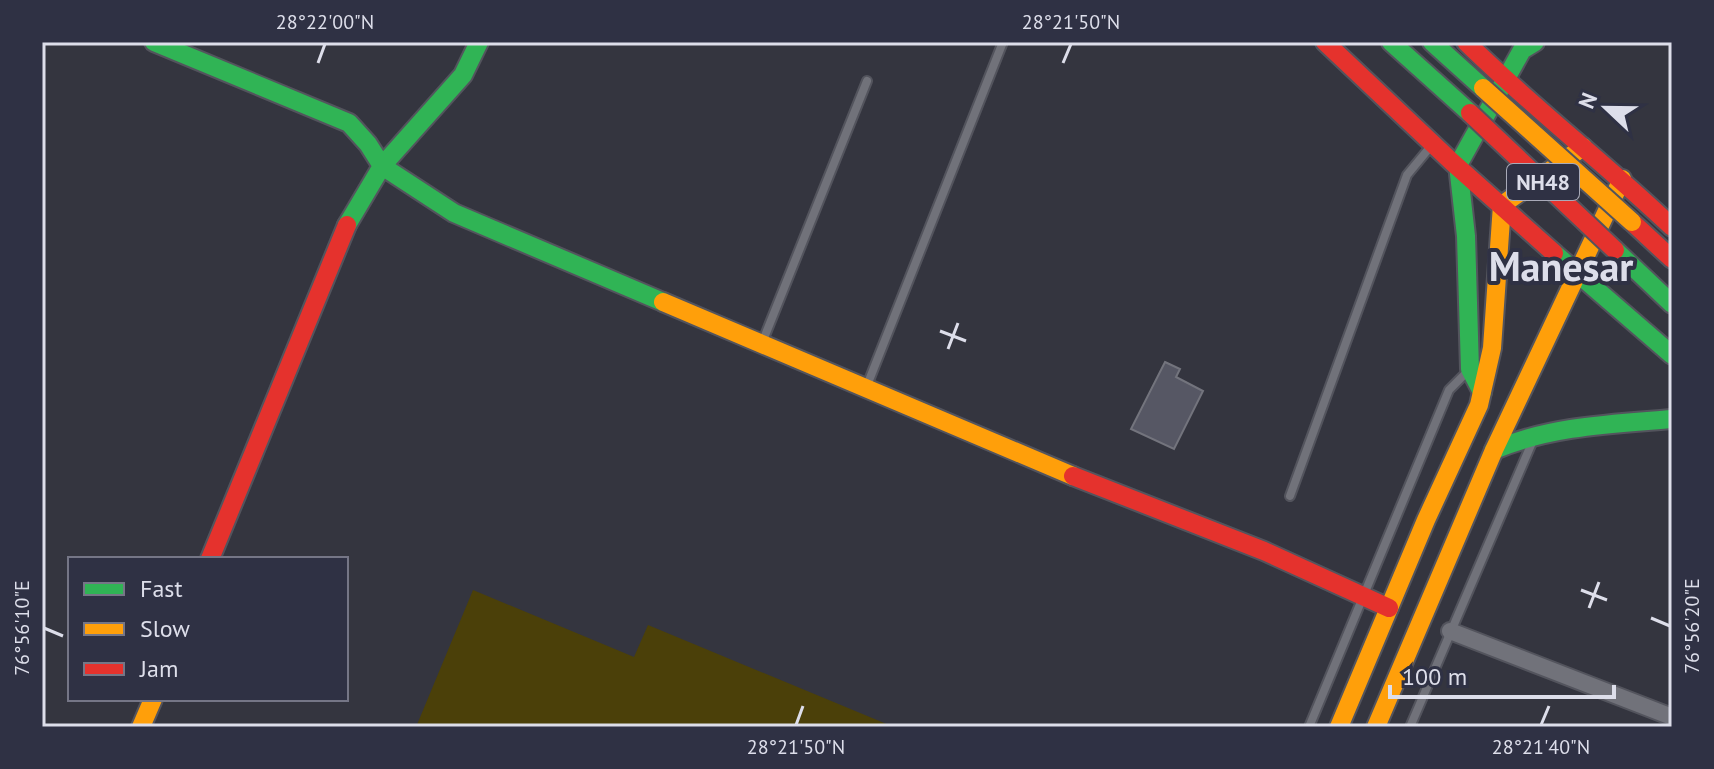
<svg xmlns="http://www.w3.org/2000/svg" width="1714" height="769" viewBox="0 0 1714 769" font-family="'PT Sans',sans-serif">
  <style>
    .green { fill: #4b4009 }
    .building { fill: #565764; stroke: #73747d; stroke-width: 2 }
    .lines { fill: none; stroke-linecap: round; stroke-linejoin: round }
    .lane-casing { stroke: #53545d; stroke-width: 12 }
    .street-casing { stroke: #53545d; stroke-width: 20 }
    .fast-casing { stroke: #53545d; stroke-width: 22 }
    .slow-casing { stroke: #53545d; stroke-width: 22 }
    .jam-casing { stroke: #53545d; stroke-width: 22 }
    .lane { stroke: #71727a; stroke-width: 8 }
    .street { stroke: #71727a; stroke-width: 16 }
    .fast { stroke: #30b455; stroke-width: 18 }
    .slow { stroke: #ff9f0a; stroke-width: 18 }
    .jam { stroke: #e5322d; stroke-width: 18 }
    .slow-bridge-casing { stroke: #53545d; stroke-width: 22; stroke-linecap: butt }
    .jam-bridge-casing { stroke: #53545d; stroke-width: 22; stroke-linecap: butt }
    .slow-bridge { stroke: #ff9f0a; stroke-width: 18 }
    .jam-bridge { stroke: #e5322d; stroke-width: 18 }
    .ticks { fill: none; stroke: #dddeea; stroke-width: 3 }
    .labels { text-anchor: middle; stroke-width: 8; stroke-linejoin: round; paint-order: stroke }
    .shield { fill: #2f3144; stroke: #a9aab8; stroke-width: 2 }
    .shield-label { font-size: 22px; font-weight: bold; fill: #dddeea }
    .town-label { font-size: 40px; font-weight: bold; fill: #dddeea; stroke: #2f3144 }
    .neatline { fill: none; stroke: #dddeea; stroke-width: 3 }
    .ticks-label { font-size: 20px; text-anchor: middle; fill: #dddeea }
  </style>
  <rect width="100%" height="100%" fill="#34353f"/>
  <path class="green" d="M 473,590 L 634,657 L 648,625 L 889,725 L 888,727 L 416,727 Z"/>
  <path class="building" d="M 1165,362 L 1180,369 L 1176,377 L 1203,391 L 1174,449 L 1131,429 Z"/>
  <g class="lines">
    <defs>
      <path id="lane" d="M 762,343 L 867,81
        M 866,388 L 1003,42
        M 1290,496 L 1407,175 L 1431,146
        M 1309,727 L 1449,390 L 1470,369
        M 1410,727 L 1534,438"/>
      <path id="street" d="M 1450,631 L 1672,717"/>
      <path id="fast" d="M 154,42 L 349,123 L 368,144 L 382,166 L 454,213 L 663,302
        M 1391,42 L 1470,113
        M 1432,42 L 1483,88
        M 347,225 L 382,166 L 463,75 L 479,42
        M 1615,250 L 1672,304
        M 1554,253 L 1672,355
        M 1482,392 L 1470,369 L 1466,236 L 1458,165 L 1522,50 L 1535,42
        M 1494,450 C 1551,426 1611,424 1672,419"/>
      <path id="slow" d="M 663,302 L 1073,476
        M 141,727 L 153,699
        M 1339,727 L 1426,520 L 1479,405 L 1492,348 L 1502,205 L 1583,147
        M 1376,727 L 1494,450 L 1622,179"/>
      <path id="jam" d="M 1325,42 L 1452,162 L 1554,253
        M 1466,42 C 1532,107 1605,163 1672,227
        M 1632,222 L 1672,259
        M 1073,476 L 1264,551 L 1389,608
        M 210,559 L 347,225"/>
    </defs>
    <use href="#lane" class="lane-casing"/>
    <use href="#street" class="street-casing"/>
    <use href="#fast" class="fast-casing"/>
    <use href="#slow" class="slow-casing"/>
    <use href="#jam" class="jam-casing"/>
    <use href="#lane" class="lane"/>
    <use href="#street" class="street"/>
    <use href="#fast" class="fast"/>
    <use href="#slow" class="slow"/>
    <use href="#jam" class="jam"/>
    <defs>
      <path id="slow-bridge" d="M 1483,88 L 1632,222"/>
      <path id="jam-bridge" d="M 1470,113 L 1615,250"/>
    </defs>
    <use href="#slow-bridge" class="slow-bridge-casing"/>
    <use href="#jam-bridge" class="jam-bridge-casing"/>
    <use href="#slow-bridge" class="slow-bridge"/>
    <use href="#jam-bridge" class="jam-bridge"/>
  </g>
  <path class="ticks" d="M 318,63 L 325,44M 1063,63 L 1071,44M 940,331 L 966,341M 948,349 L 958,323M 1581,590 L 1607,600M 1589,608 L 1599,582M 1651,618 L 1670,626M 44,628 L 63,636M 796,725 L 803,706M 1541,725 L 1549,706"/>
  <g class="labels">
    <rect class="shield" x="1507" y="164" width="72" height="36" rx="6"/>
    <g class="shield-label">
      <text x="1543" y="190">NH48</text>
    </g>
    <g class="town-label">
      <text x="1561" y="281">Manesar</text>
    </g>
  </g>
  <rect width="1714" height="769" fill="none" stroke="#2f3144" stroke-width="88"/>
  <rect x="68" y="557" width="280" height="144" fill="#2f3144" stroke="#757686" stroke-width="2"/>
  <rect x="84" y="583" width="40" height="12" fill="#30b455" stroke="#757686" stroke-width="2"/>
  <text x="140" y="597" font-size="24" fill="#dddeea">Fast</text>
  <rect x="84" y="623" width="40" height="12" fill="#ff9f0a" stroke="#757686" stroke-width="2"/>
  <text x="140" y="637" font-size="24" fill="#dddeea">Slow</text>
  <rect x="84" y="663" width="40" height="12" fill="#e5322d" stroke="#757686" stroke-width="2"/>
  <text x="140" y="677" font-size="24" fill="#dddeea">Jam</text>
  <g transform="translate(1606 108) rotate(292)" stroke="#2f3144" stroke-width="6" paint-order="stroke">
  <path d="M0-6L14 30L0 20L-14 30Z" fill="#dddeea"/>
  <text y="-12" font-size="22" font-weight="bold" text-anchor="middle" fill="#dddeea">N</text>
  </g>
  <path d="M1390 685v12h224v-12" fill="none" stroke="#dddeea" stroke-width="4"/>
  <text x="1402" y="685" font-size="24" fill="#dddeea" stroke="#2f3144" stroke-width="6" paint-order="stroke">100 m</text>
  <rect x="44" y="44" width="1626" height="681" class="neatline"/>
  <g class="ticks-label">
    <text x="325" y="29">28°22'00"N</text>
    <text x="1071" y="29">28°21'50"N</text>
    <text transform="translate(1692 626) rotate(-90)" y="7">76°56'20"E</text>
    <text transform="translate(22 628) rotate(-90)" y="7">76°56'10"E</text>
    <text x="796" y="754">28°21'50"N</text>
    <text x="1541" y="754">28°21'40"N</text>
  </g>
</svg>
